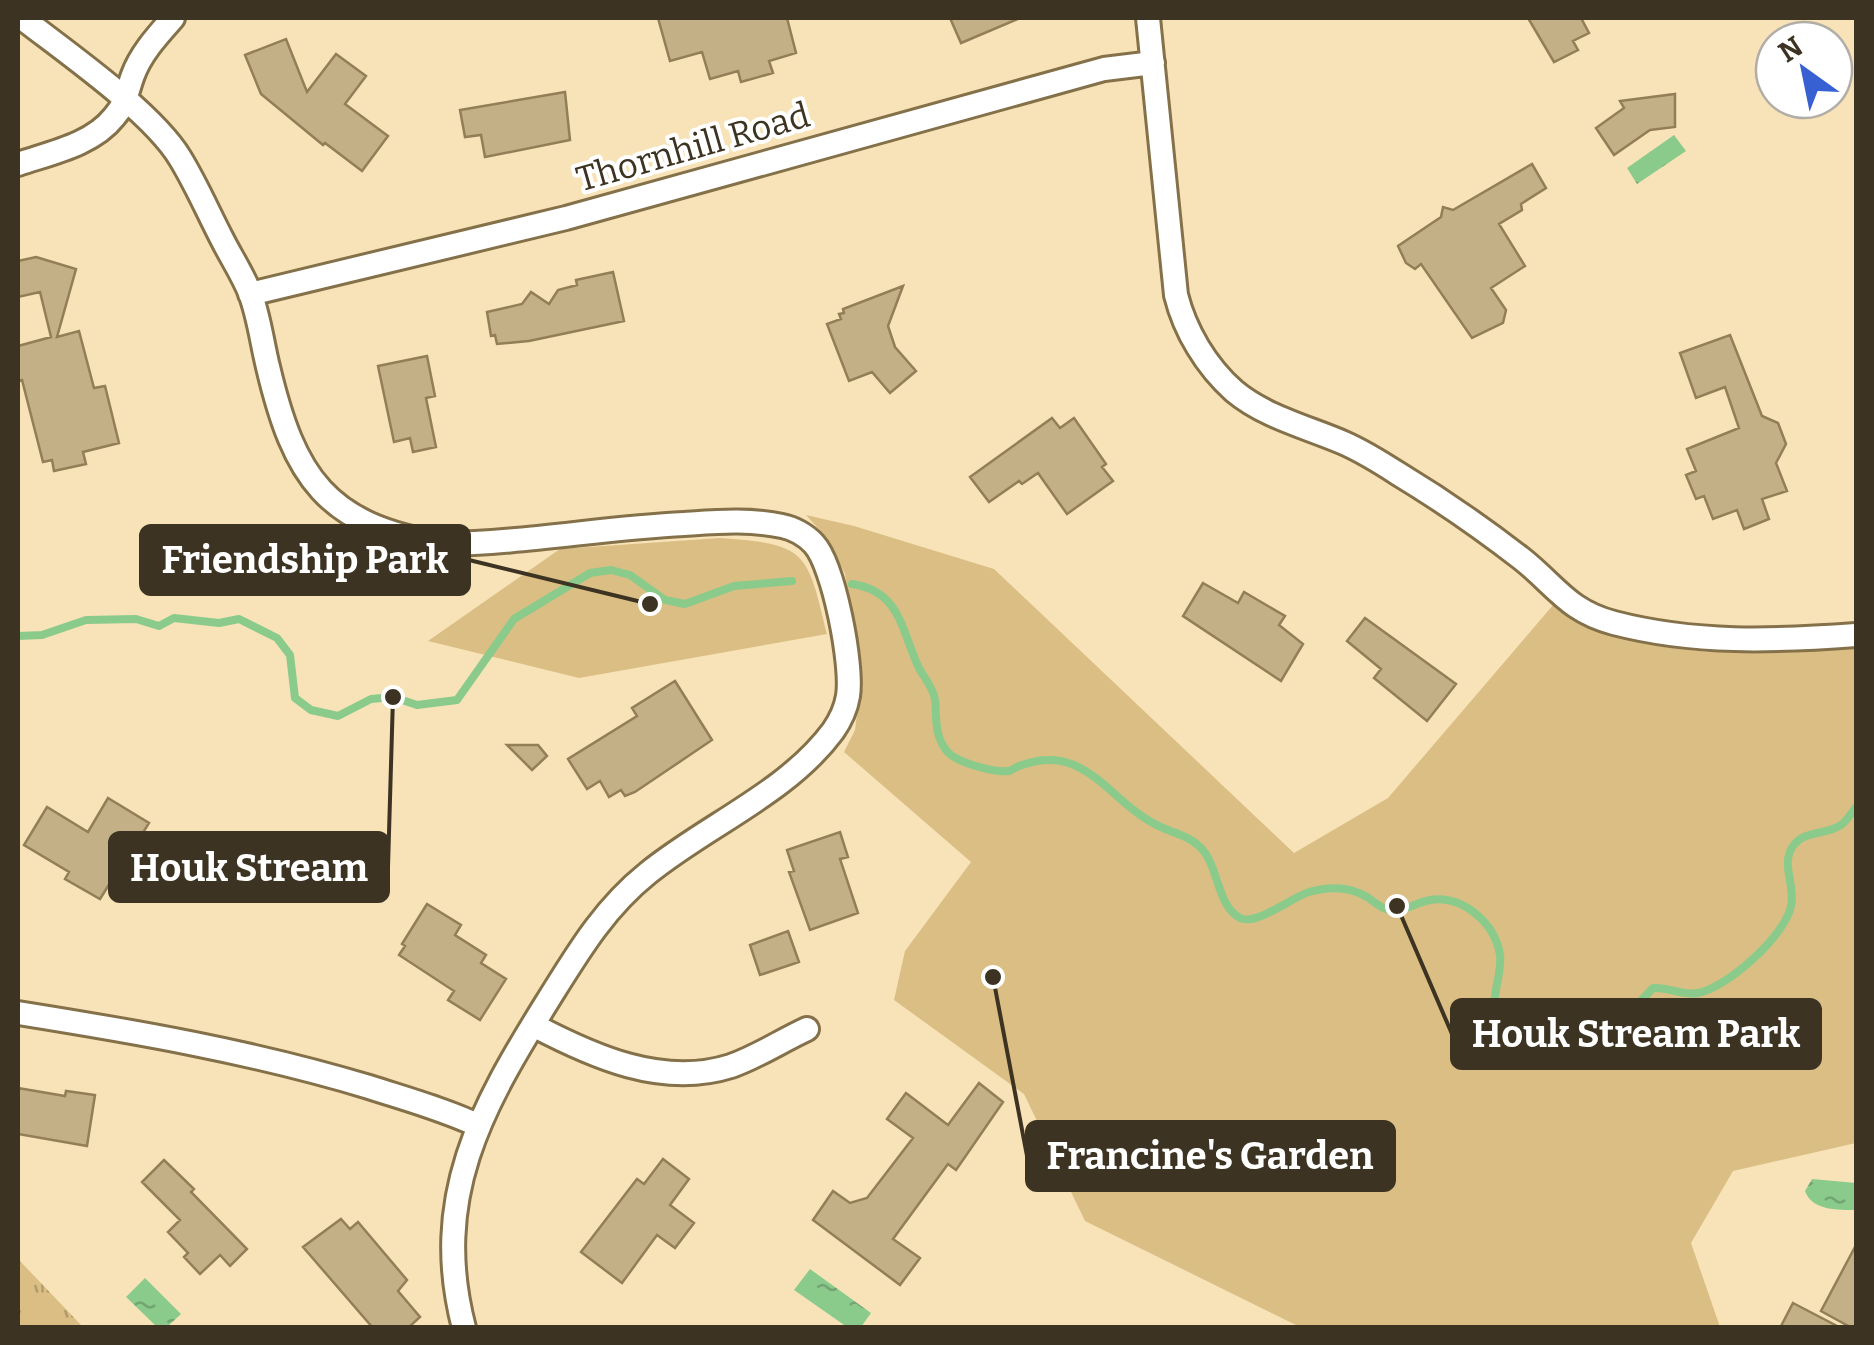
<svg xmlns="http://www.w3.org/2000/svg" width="1874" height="1345" viewBox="0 0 1874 1345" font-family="Bitter,serif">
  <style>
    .grass { fill: url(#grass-tufts) }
    .green { fill: #dabe84 }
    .water { fill: url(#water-ripples) }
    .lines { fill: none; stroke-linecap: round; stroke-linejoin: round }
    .stream { stroke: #8acb8c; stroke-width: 8 }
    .building { fill: #c4b086; stroke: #927f57; stroke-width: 2.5 }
    .minor-casing { stroke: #847149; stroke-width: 28 }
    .minor { stroke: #fff; stroke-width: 22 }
    .labels { text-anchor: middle; stroke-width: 8; stroke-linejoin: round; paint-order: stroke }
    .street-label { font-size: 35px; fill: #3c3322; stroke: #fff }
    .leader { fill: none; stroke: #3c3322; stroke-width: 4 }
    .callout-dot { fill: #3c3322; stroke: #fff; stroke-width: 4 }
    .callout { fill: #3c3322; stroke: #3c3322; stroke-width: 4 }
    .callout-label { font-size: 38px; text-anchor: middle; font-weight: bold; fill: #fff }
  </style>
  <defs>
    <pattern id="grass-tufts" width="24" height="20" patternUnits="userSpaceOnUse" patternTransform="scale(2.5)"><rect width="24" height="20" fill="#dabe84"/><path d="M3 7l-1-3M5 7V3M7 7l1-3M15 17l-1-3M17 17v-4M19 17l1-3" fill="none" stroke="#b29b6c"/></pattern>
    <pattern id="water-ripples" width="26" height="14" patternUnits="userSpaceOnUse" patternTransform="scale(2.5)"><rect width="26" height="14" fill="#8acb8c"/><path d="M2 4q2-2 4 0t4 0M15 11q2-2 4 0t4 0" fill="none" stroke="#72a572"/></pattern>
  </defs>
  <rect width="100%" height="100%" fill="#f8e3b8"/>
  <path class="grass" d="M 18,1259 L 83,1327 L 18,1327 Z"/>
  <path class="green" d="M 806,515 L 854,526 L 994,569 L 1294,853 L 1388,798 L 1554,604 C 1567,612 1580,622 1594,627 C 1677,660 1769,655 1856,648 L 1856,1143 L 1733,1171 L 1691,1243 L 1720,1327 L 1300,1327 L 1085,1221 L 1024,1094 L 894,1000 L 905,951 L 971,862 L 844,752 L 855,730 L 860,691 L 845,574 L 827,538 Z
    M 720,538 C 808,544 807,552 827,634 L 579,678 L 428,641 L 560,549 Z"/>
  <path class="water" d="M 1674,135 L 1686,151 L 1637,184 L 1627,168 Z
    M 1812,1179 L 1856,1183 L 1856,1210 C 1839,1210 1812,1211 1805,1191 Z
    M 810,1269 L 871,1313 L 861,1327 L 847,1327 L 794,1290 Z
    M 145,1278 L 181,1314 L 167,1327 L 157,1327 L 126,1297 Z"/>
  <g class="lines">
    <path class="stream" d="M 852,584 C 900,591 901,629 918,666 C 923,677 934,688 935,700 C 937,718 934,734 946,750 C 954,762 994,773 1009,771 C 1013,770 1017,766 1022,765 C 1039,759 1057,758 1074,765 C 1104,778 1124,808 1153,823 C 1168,832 1187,834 1200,847 C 1219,865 1216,905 1240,918 C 1257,926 1292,897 1309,892 C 1330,886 1349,886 1367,897 C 1373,901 1380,907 1386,909 C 1402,913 1415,903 1430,900 C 1463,895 1495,923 1500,955 C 1502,971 1494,990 1494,1007 C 1508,1021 1524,1026 1543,1030 C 1555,1032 1570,1037 1582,1035 C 1610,1031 1635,1008 1653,988 C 1670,987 1682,996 1698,993 C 1728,987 1785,936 1791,906 C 1796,886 1780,864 1793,846 C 1804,830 1827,835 1841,825 C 1847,821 1852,812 1856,807
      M 18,636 L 42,635 L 86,620 L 136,619 L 159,626 L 174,618 L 219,623 L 239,619 L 277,638 L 290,655 L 295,698 L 311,710 L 338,716 L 371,699 L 393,697 L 417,705 L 457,700 L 514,619 L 590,573 L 611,570 L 630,575 L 665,600 L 685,604 L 734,586 L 792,581"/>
  </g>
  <path class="building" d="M 658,18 L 787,18 L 796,53 L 769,61 L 773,73 L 741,82 L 738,71 L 710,79 L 702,52 L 670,61 Z
    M 950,18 L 1020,18 L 961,43 Z
    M 1528,18 L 1581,18 L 1589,33 L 1573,41 L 1578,50 L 1554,62 Z
    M 286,39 L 307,92 L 336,54 L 366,76 L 345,104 L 388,136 L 362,171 L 325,143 L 323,145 L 261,94 L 245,55 Z
    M 565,92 L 570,140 L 485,157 L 481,135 L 465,137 L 460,110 Z
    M 1675,94 L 1675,127 L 1650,130 L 1614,155 L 1596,128 L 1624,108 L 1620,101 Z
    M 1532,164 L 1546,188 L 1521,204 L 1522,210 L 1499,224 L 1525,266 L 1491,288 L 1506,310 L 1503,323 L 1472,338 L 1421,264 L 1415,269 L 1406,263 L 1398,246 L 1441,217 L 1443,207 L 1453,210 Z
    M 36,257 L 76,269 L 57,337 L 79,331 L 94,388 L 105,386 L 119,443 L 83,452 L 86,464 L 54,471 L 52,460 L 43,462 L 22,380 L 18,381 L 18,346 L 51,337 L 40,292 L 18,297 L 18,261 Z
    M 613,272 L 624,321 L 529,341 L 497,344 L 495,335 L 491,336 L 487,312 L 522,304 L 531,292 L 549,304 L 558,290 L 577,285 L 576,280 Z
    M 903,286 L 888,326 L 895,347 L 916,371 L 890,393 L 872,372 L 849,381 L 827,324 L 841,319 L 839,314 L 844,313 L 843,309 Z
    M 1730,335 L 1762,416 L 1778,423 L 1786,444 L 1776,463 L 1787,491 L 1762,499 L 1769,519 L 1744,529 L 1737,510 L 1713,519 L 1704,496 L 1696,499 L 1686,475 L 1696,471 L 1687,449 L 1739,428 L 1725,387 L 1696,398 L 1680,353 Z
    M 427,356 L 435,396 L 426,398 L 436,447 L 413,452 L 410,438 L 394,442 L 378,366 Z
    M 1052,418 L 1060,428 L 1074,418 L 1106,464 L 1102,467 L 1113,481 L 1067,514 L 1038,473 L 1022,484 L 1019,481 L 989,502 L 970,477 Z
    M 1203,583 L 1238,603 L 1244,592 L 1285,616 L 1279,625 L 1303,644 L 1281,681 L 1183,616 Z
    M 1365,618 L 1456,684 L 1427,721 L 1374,678 L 1381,669 L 1347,641 Z
    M 675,681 L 712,740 L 635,792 L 625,796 L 621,790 L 609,797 L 600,781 L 587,789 L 568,759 L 637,716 L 632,708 Z
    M 507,745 L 538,745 L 547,756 L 532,770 Z
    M 108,798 L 149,823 L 128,857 L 135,861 L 124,880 L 115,875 L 100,899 L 65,879 L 69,872 L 24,845 L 47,807 L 88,832 Z
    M 840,832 L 848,857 L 840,859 L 858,913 L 810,930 L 789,872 L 794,871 L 787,850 Z
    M 427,904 L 461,925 L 455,935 L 486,955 L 481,963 L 506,979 L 480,1020 L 448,1000 L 454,991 L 399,955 L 405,946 L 402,944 Z
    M 788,931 L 799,962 L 760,975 L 750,945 Z
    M 979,1083 L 1003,1102 L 956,1170 L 948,1164 L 893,1239 L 920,1258 L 900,1285 L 813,1220 L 833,1191 L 850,1203 L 867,1198 L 913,1138 L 887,1119 L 906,1093 L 948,1125 Z
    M 18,1088 L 65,1096 L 66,1091 L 95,1095 L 87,1146 L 18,1134 Z
    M 663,1159 L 689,1179 L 670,1205 L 694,1223 L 675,1248 L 657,1235 L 622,1283 L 581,1252 L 637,1179 L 644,1184 Z
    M 164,1160 L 194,1189 L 191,1192 L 247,1249 L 230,1266 L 220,1255 L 200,1274 L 184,1257 L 188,1253 L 168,1232 L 180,1220 L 142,1182 Z
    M 341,1219 L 350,1229 L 358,1222 L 407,1280 L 398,1291 L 420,1317 L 408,1328 L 373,1328 L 303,1247 Z
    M 1856,1245 L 1856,1328 L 1852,1328 L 1821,1311 Z
    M 1793,1303 L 1841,1328 L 1780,1328 Z"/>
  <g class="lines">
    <defs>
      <path id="minor" d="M 22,18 C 67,53 152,112 180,158 C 196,184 208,212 222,239 C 231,257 243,275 250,293 C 259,316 262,343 268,367 C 294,477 326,526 443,544 C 523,543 603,528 684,524 C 716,522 750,519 782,526 C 793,528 806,535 814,544 C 834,566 853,666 848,696 C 846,708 840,721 833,731 C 787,793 707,825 648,873 C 603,909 577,954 547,1002 C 481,1108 430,1198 464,1328
        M 1148,18 L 1176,295 C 1185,331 1206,366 1234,391 C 1265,417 1307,427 1344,443 C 1362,451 1380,462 1397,473 C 1440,499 1482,528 1522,559 C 1556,586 1568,611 1614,623 C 1695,644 1774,641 1856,635
        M 18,164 C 50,153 92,145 114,117 C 126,104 127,91 133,75 C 141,53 158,35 173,18
        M 250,294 L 566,218 L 1104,69 L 1153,63
        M 18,1013 C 137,1032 253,1052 369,1087 C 406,1099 443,1109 477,1125
        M 533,1025 C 592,1056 662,1088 731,1066 C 757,1057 781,1041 807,1029"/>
    </defs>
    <use href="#minor" class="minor-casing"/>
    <use href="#minor" class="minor"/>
  </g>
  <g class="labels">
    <g class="street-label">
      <text transform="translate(693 147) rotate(-16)" y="12">Thornhill Road</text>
    </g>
  </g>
  <path class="leader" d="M650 604L469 560M393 697L388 867M1397 906L1452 1034M993 977L1027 1156"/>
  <g class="callout-dot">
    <circle cx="650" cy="604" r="10"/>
    <circle cx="393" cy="697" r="10"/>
    <circle cx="1397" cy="906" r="10"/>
    <circle cx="993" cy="977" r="10"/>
  </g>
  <g class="callout">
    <rect x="141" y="526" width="328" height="68" rx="10"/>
    <rect x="110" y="833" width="278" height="68" rx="10"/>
    <rect x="1452" y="1000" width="368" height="68" rx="10"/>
    <rect x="1027" y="1122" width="367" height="68" rx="10"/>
  </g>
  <g class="callout-label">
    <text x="305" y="573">Friendship Park</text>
    <text x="249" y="881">Houk Stream</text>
    <text x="1636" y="1047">Houk Stream Park</text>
    <text x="1210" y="1169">Francine's Garden</text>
  </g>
  <rect width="1874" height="1345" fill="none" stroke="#3c3322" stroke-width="40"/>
  <g transform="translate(1804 70) rotate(327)"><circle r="48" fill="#ffffff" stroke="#b1ada7" stroke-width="2.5"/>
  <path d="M0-8L18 38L0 25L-18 38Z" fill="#3761d2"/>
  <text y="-15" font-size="28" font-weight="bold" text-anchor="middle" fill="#3c3322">N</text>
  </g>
</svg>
